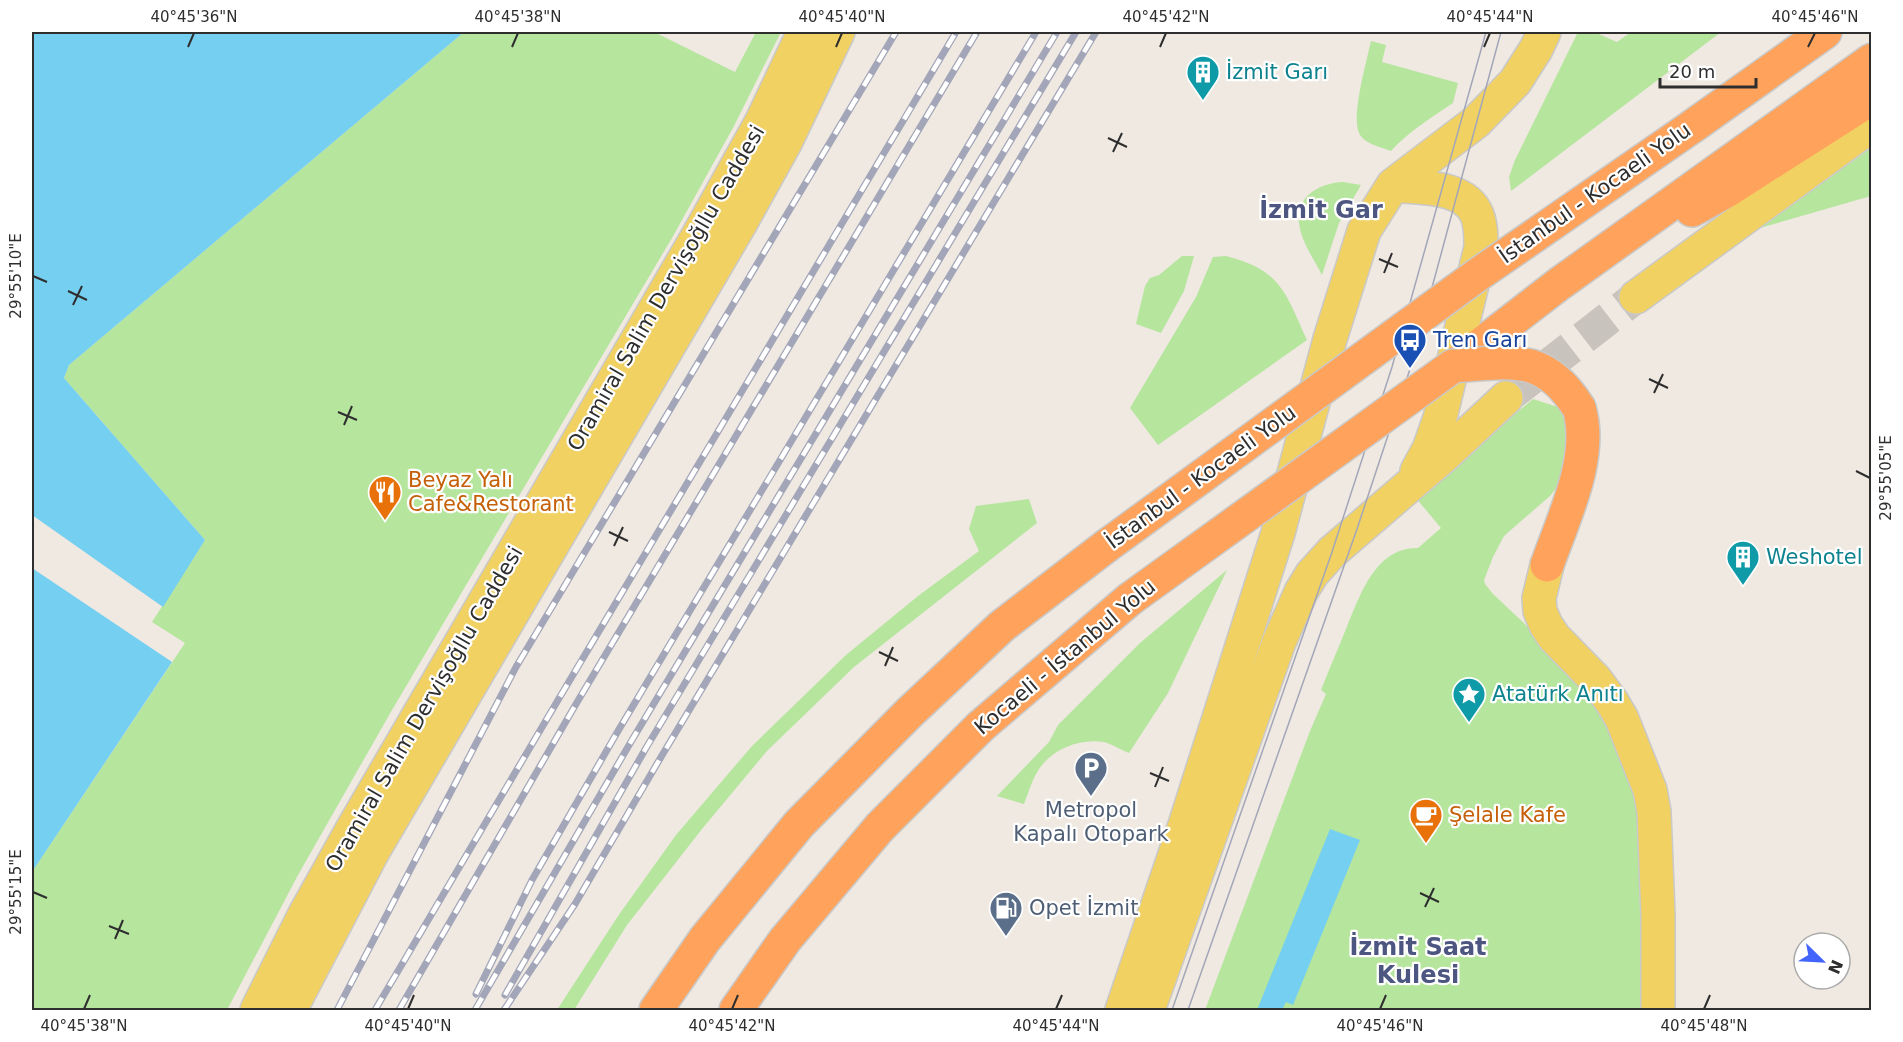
<svg xmlns="http://www.w3.org/2000/svg" width="1903" height="1042" viewBox="0 0 1903 1042" font-family="'DejaVu Sans',sans-serif">
  <style>
    .green { fill: #b6e59e }
    .water { fill: #75cff0 }
    .lines { fill: none; stroke-linecap: round; stroke-linejoin: round }
    .major-tunnel { stroke: #c8c4bd; stroke-width: 33; stroke-dasharray: 33 16; stroke-linecap: butt }
    .major-casing { stroke: #c9c9c9; stroke-width: 36 }
    .highway-casing { stroke: #c9c9c9; stroke-width: 36 }
    .major { stroke: #f2d163; stroke-width: 33 }
    .highway { stroke: #ffa35c; stroke-width: 33 }
    .tram { stroke: #a3a6b8; stroke-width: 1.5 }
    .rail-casing { stroke: #a3a6b8; stroke-width: 7 }
    .rail { stroke: #fff; stroke-width: 4.5; stroke-dasharray: 14; stroke-linecap: butt }
    .highway-bridge-casing { stroke: #c9c9c9; stroke-width: 36; stroke-linecap: butt }
    .highway-bridge { stroke: #ffa35c; stroke-width: 33 }
    .ticks { fill: none; stroke: #2e2e2e; stroke-width: 2 }
    .labels { text-anchor: middle; stroke-width: 4.5; stroke-linejoin: round; paint-order: stroke }
    .culture-label { font-size: 21px; fill: #0d838f; stroke: #fff; text-anchor: start }
    .street-label { font-size: 21px; fill: #2e2e2e; stroke: #fff }
    .transit-label { font-size: 21px; fill: #164399; stroke: #fff; text-anchor: start }
    .food-label { font-size: 21px; fill: #c56008; stroke: #fff; text-anchor: start }
    .service-label { font-size: 21px; fill: #4e5e75; stroke: #fff }
    .quarter-label { font-size: 24px; font-weight: bold; fill: #4d5680; stroke: #fff }
    .neatline { fill: none; stroke: #2e2e2e; stroke-width: 2 }
    .ticks-label { font-size: 15px; text-anchor: middle; fill: #2e2e2e }
  </style>
  <rect width="100%" height="100%" fill="#efe9e1"/>
  <path class="green" d="M 464,32 L 654,32 L 735,72 L 756,32 L 781,32 L 734,126 L 672,238 L 392,710 L 298,875 L 227,1010 L 32,1010 L 32,872 L 185,643 L 152,622 L 205,540 L 64,378 L 69,365 Z
    M 1578,32 L 1594,32 L 1617,42 L 1631,32 L 1721,32 L 1511,191 L 1509,177 L 1515,160 Z
    M 1371,41 L 1386,45 L 1382,62 L 1458,83 L 1453,103 C 1431,118 1409,131 1391,151 C 1381,147 1364,144 1359,133 C 1351,116 1367,60 1371,41 Z
    M 1871,148 L 1871,196 L 1760,228 Z
    M 1343,182 L 1361,185 L 1339,223 L 1322,275 C 1314,259 1300,240 1299,222 C 1296,196 1320,183 1343,182 Z
    M 1182,256 L 1194,256 L 1184,291 L 1161,333 L 1136,324 L 1145,286 L 1150,278 L 1159,275 Z
    M 1226,256 C 1281,270 1285,292 1307,340 L 1158,445 L 1130,408 L 1196,297 L 1213,257 Z
    M 1533,399 L 1558,407 L 1565,417 L 1570,433 L 1561,482 L 1550,496 L 1504,536 L 1493,557 L 1484,580 L 1485,584 L 1493,594 L 1544,642 L 1561,667 L 1597,706 L 1610,729 L 1635,795 L 1638,816 L 1642,1010 L 1205,1010 L 1310,731 L 1326,694 L 1321,690 C 1329,669 1338,649 1346,629 C 1360,596 1375,547 1418,548 L 1441,528 L 1415,497 Z
    M 1029,499 L 1037,523 L 854,667 L 767,751 L 702,829 L 627,925 L 574,1010 L 557,1010 L 618,916 L 676,835 L 752,746 L 846,655 L 918,596 L 979,551 L 969,529 L 976,506 Z
    M 1227,570 L 1168,693 L 1129,753 C 1121,750 1112,744 1104,742 C 1078,738 1049,750 1036,774 C 1031,783 1028,794 1024,804 L 997,796 L 1049,742 L 1058,725 L 1140,643 Z"/>
  <path class="water" d="M 32,32 L 464,32 L 69,365 L 64,378 L 205,540 L 163,607 L 32,515 Z
    M 32,568 L 172,662 L 32,872 Z
    M 1330,829 L 1360,840 L 1293,1005 L 1286,1002 L 1282,1010 L 1257,1010 Z"/>
  <g class="lines">
    <path class="major-tunnel" d="M 1506,398 L 1636,297"/>
    <defs>
      <path id="major" d="M 1393,185 C 1420,188 1465,185 1477,215 C 1481,225 1481,236 1481,247 L 1440,418 L 1429,449 L 1417,471
        M 1636,297 L 1872,125
        M 1547,565 L 1539,598 L 1540,611 L 1546,625 L 1554,637 L 1595,679 L 1612,702 L 1622,719 L 1650,790 L 1654,812 L 1658,915 L 1658,1010
        M 257,1010 L 305,914 L 353,828 L 699,234 L 762,121 L 804,32
        M 290,1010 L 372,853 L 740,224 L 786,141 L 838,32
        M 1122,1010 L 1185,825 L 1278,533 L 1330,339 L 1364,231 L 1393,185 L 1476,122 L 1515,82 L 1536,49 L 1544,32
        M 1148,1010 L 1279,642 L 1301,592 L 1312,574 L 1332,552 L 1446,454 L 1506,398"/>
      <path id="highway" d="M 1693,126 L 1825,32
        M 1692,210 L 1728,190 L 1872,98
        M 1453,366 L 1559,284 L 1872,60
        M 1547,565 C 1563,519 1594,457 1579,408
        M 656,1010 L 705,939 L 799,824 L 909,713 L 1002,626 L 1105,547
        M 736,1010 L 785,940 L 880,827 L 981,726 L 1130,599"/>
    </defs>
    <use href="#major" class="major-casing"/>
    <use href="#highway" class="highway-casing"/>
    <use href="#major" class="major"/>
    <use href="#highway" class="highway"/>
    <path class="tram" d="M 1172,1010 L 1332,552 L 1392,367 L 1486,32
      M 1188,1010 L 1357,529 L 1410,369 L 1501,32"/>
    <defs>
      <path id="rail" d="M 476,994 L 532,880 L 618,731 L 1036,32
        M 505,995 L 646,748 L 1076,32
        M 337,1010 L 516,667 L 896,32
        M 375,1010 L 561,695 L 956,32
        M 399,1010 L 576,704 L 977,32
        M 475,1010 L 632,740 L 1057,32
        M 504,1010 L 575,904 L 661,757 L 1096,32"/>
    </defs>
    <use href="#rail" class="rail-casing"/>
    <use href="#rail" class="rail"/>
    <defs>
      <path id="highway-bridge" d="M 1105,547 L 1476,276 L 1693,126
        M 1130,599 L 1453,366 C 1511,362 1544,352 1579,408"/>
    </defs>
    <use href="#highway-bridge" class="highway-bridge-casing"/>
    <use href="#highway-bridge" class="highway-bridge"/>
  </g>
  <path class="ticks" d="M 188,47 L 194,33M 512,47 L 518,33M 836,47 L 842,33M 1160,47 L 1166,33M 1484,47 L 1490,33M 1808,47 L 1815,33M 1108,138 L 1127,147M 1113,152 L 1122,133M 1379,259 L 1398,267M 1384,273 L 1392,253M 33,276 L 47,282M 68,291 L 87,300M 73,305 L 82,286M 1649,379 L 1668,388M 1654,393 L 1663,374M 338,412 L 357,420M 344,425 L 352,406M 1856,471 L 1870,478M 609,532 L 628,541M 614,546 L 623,527M 879,652 L 898,661M 885,666 L 893,647M 1150,773 L 1169,781M 1155,787 L 1163,767M 33,892 L 47,898M 1420,893 L 1439,902M 1425,907 L 1434,888M 109,926 L 129,934M 115,939 L 123,920M 84,1009 L 90,995M 408,1009 L 414,995M 732,1009 L 738,995M 1056,1009 L 1062,995M 1380,1009 L 1386,995M 1704,1009 L 1710,995"/>
  <defs>
    <symbol id="building-pin" viewBox="-11 -11 22 30"><path d="M0 17L-7.5 6A9.5 9.5 0 1 1 7.5 6Z" fill="#0f9aa8" stroke="#fff"/><path d="M-4-6H4V6H1V3H-1V6H-4ZM-2.5-4.3h1.7v1.8h-1.7ZM.8-4.3h1.7v1.8H.8ZM-2.5-1h1.7V.8h-1.7ZM.8-1h1.7V.8H.8Z" fill="#fff"/></symbol>
    <symbol id="bus-pin" viewBox="-11 -11 22 30"><path d="M0 17L-7.5 6A9.5 9.5 0 1 1 7.5 6Z" fill="#1a4fb4" stroke="#fff"/><path d="M-5-6H5V4H4V6H2V4H-2V6H-4V4H-5ZM-3.5-4V0h7V-4ZM-3.5 1.2v1.5H-2V1.2ZM2 1.2v1.5H3.5V1.2Z" fill="#fff"/></symbol>
    <symbol id="restaurant-pin" viewBox="-11 -11 22 30"><path d="M0 17L-7.5 6A9.5 9.5 0 1 1 7.5 6Z" fill="#e8710a" stroke="#fff"/><path d="M-5-6h1v4h1v-4h1v4h1v-4h1v5L-1.5 .5V6h-2V.5L-5-1ZM5-6V6H3V1.5H1.5Q1.5-4 5-6Z" fill="#fff"/></symbol>
    <symbol id="sight-pin" viewBox="-11 -11 22 30"><path d="M0 17L-7.5 6A9.5 9.5 0 1 1 7.5 6Z" fill="#0f9aa8" stroke="#fff"/><path d="M0-6L1.8-2.2L6-1.7L2.9 1.2L3.7 5.4L0 3.3L-3.7 5.4L-2.9 1.2L-6-1.7L-1.8-2.2Z" fill="#fff"/></symbol>
    <symbol id="parking-pin" viewBox="-11 -11 22 30"><path d="M0 17L-7.5 6A9.5 9.5 0 1 1 7.5 6Z" fill="#5c6f8a" stroke="#fff"/><path d="M-3.5-5.5H1a3.5 3.5 0 0 1 0 7H-1V5.5H-3.5ZM-1-3.4V-.6H.8a1.4 1.4 0 0 0 0-2.8Z" fill="#fff"/></symbol>
    <symbol id="cafe-pin" viewBox="-11 -11 22 30"><path d="M0 17L-7.5 6A9.5 9.5 0 1 1 7.5 6Z" fill="#e8710a" stroke="#fff"/><path d="M-5.5-4.5H6V0H3Q3 3.5 0 3.5H-2.5Q-5.5 3.5-5.5 0ZM3-3.2v2h1.7v-2ZM-6 4.5H4V6H-6Z" fill="#fff"/></symbol>
    <symbol id="fuel-pin" viewBox="-11 -11 22 30"><path d="M0 17L-7.5 6A9.5 9.5 0 1 1 7.5 6Z" fill="#5c6f8a" stroke="#fff"/><path d="M-5.5-6h7V0h2V4h1.3V-2.5L3-4.5l.8-.8L6-3V5H2.5V1h-1V6h-7ZM-4.2-4.7v3.2H.2V-4.7Z" fill="#fff"/></symbol>
  </defs>
  <g fill-rule="evenodd">
    <use href="#building-pin" x="1184" y="53" width="38" height="52"/>
    <use href="#bus-pin" x="1391" y="321" width="38" height="52"/>
    <use href="#restaurant-pin" x="366" y="473" width="38" height="52"/>
    <use href="#building-pin" x="1724" y="538" width="38" height="52"/>
    <use href="#sight-pin" x="1450" y="675" width="38" height="52"/>
    <use href="#parking-pin" x="1072" y="749" width="38" height="52"/>
    <use href="#cafe-pin" x="1407" y="796" width="38" height="52"/>
    <use href="#fuel-pin" x="987" y="889" width="38" height="52"/>
  </g>
  <g class="labels">
    <g class="culture-label">
      <text x="1226" y="79">İzmit Garı</text>
      <text x="1766" y="564">Weshotel</text>
      <text x="1492" y="701">Atatürk Anıtı</text>
    </g>
    <g class="street-label">
      <text transform="translate(1595 193) rotate(-35)" y="7">İstanbul - Kocaeli Yolu</text>
      <text transform="translate(666 288) rotate(-60)" y="7">Oramiral Salim Dervişoğllu Caddesi</text>
      <text transform="translate(1201 477) rotate(-36)" y="7">İstanbul - Kocaeli Yolu</text>
      <text transform="translate(1065 657) rotate(-40)" y="7">Kocaeli - İstanbul Yolu</text>
      <text transform="translate(424 709) rotate(-60)" y="7">Oramiral Salim Dervişoğllu Caddesi</text>
    </g>
    <g class="transit-label">
      <text x="1433" y="347">Tren Garı</text>
    </g>
    <g class="food-label">
      <text x="408" y="487">Beyaz Yalı<tspan x="408" dy="24">Cafe&amp;Restorant</tspan></text>
      <text x="1449" y="822">Şelale Kafe</text>
    </g>
    <g class="service-label">
      <text x="1091" y="817">Metropol<tspan x="1091" dy="24">Kapalı Otopark</tspan></text>
      <text x="1029" y="915" text-anchor="start">Opet İzmit</text>
    </g>
    <g class="quarter-label">
      <text x="1321" y="218">İzmit Gar</text>
      <text x="1418" y="955">İzmit Saat<tspan x="1418" dy="28">Kulesi</tspan></text>
    </g>
  </g>
  <rect width="1903" height="1042" fill="none" stroke="#ffffff" stroke-width="66"/>
  <g transform="translate(1822 961) rotate(114)"><circle r="28" fill="#ffffff" stroke="#ababab" stroke-width="1.5"/>
  <path d="M0-4.5L10 22L0 15L-10 22Z" fill="#4264fb"/>
  <text y="-9" font-size="16" font-weight="bold" text-anchor="middle" fill="#2e2e2e">N</text>
  </g>
  <path d="M1660 78v9h96v-9" fill="none" stroke="#2e2e2e" stroke-width="3"/>
  <text x="1669" y="78" font-size="18" fill="#2e2e2e" stroke="#ffffff" stroke-width="4.5" paint-order="stroke">20 m</text>
  <rect x="33" y="33" width="1837" height="976" class="neatline"/>
  <g class="ticks-label">
    <text x="194" y="22">40°45'36"N</text>
    <text x="518" y="22">40°45'38"N</text>
    <text x="842" y="22">40°45'40"N</text>
    <text x="1166" y="22">40°45'42"N</text>
    <text x="1490" y="22">40°45'44"N</text>
    <text x="1815" y="22">40°45'46"N</text>
    <text transform="translate(16 276) rotate(-90)" y="5">29°55'10"E</text>
    <text transform="translate(1886 478) rotate(-90)" y="5">29°55'05"E</text>
    <text transform="translate(16 892) rotate(-90)" y="5">29°55'15"E</text>
    <text x="84" y="1031">40°45'38"N</text>
    <text x="408" y="1031">40°45'40"N</text>
    <text x="732" y="1031">40°45'42"N</text>
    <text x="1056" y="1031">40°45'44"N</text>
    <text x="1380" y="1031">40°45'46"N</text>
    <text x="1704" y="1031">40°45'48"N</text>
  </g>
</svg>
